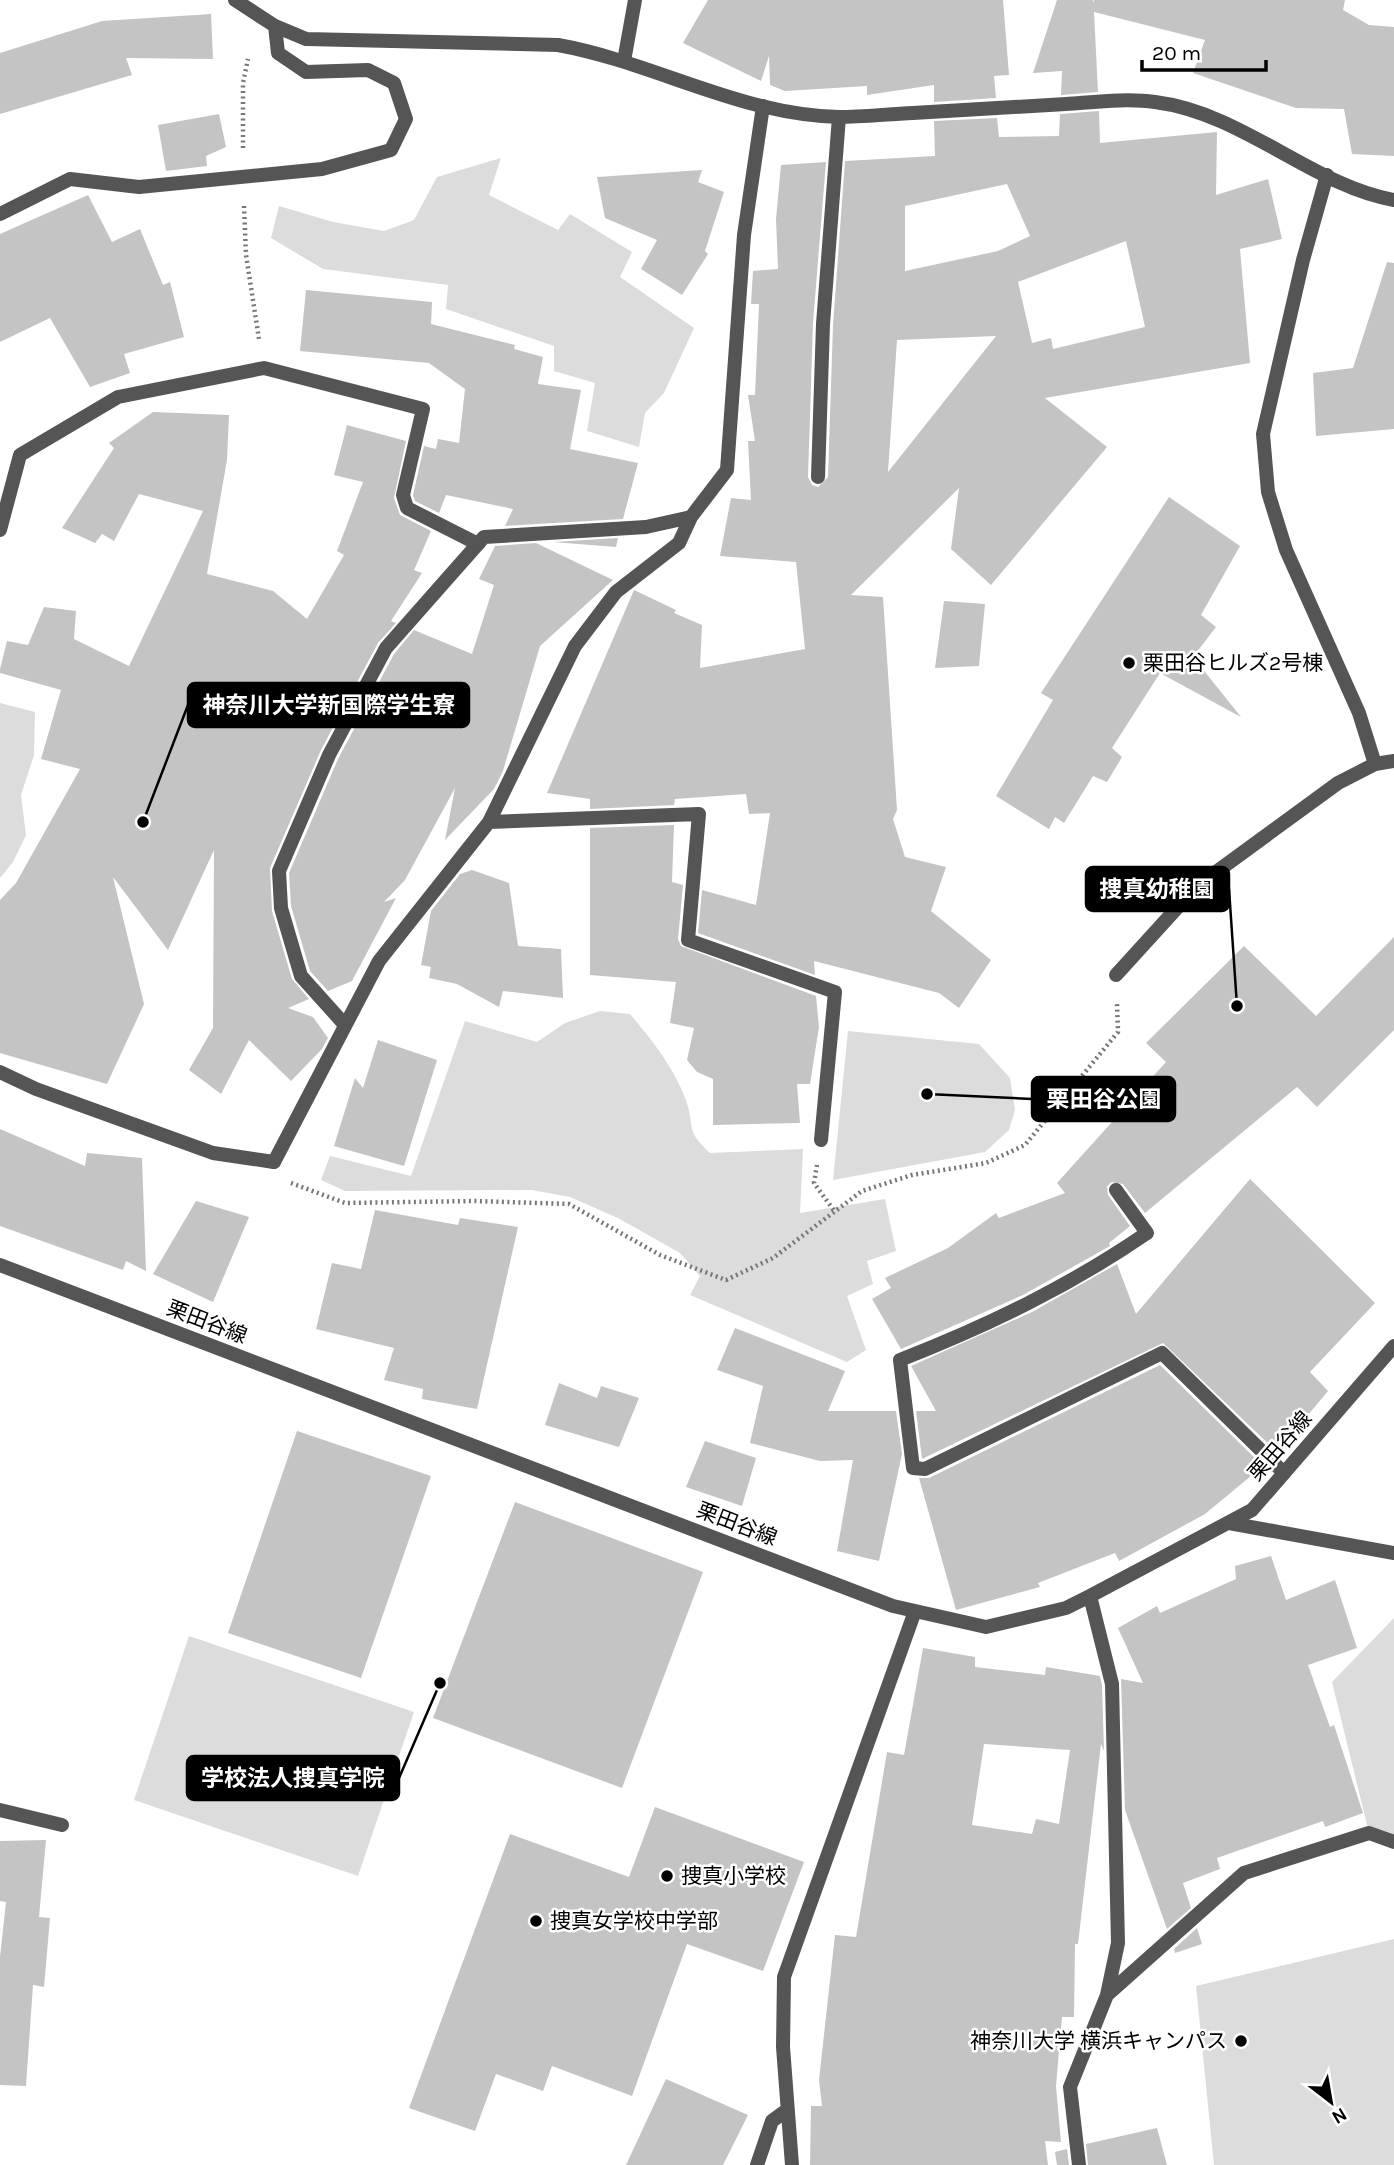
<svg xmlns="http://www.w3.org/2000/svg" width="1394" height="2165" viewBox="0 0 1394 2165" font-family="Karla,'Noto Sans JP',sans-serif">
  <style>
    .green { fill: #dcdcdc }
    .building { fill: #c4c4c4; fill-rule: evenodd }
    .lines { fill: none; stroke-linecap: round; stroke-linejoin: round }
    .path { stroke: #777; stroke-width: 4.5; stroke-dasharray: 2 3.5; stroke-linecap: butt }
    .lane { stroke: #555; stroke-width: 14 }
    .street { stroke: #555; stroke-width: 14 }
    .poi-dot { fill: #000; stroke: #fff; stroke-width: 2.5 }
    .labels { text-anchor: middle; stroke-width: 5; stroke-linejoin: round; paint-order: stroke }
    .poi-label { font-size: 21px; fill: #000; stroke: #fff; text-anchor: start }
    .street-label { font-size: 21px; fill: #000; stroke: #fff }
    .leader { fill: none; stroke: #000; stroke-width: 2.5 }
    .callout-dot { fill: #000; stroke: #fff; stroke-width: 2.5 }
    .callout { fill: #000; stroke: #000; stroke-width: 2.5 }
    .callout-label { font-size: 23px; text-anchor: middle; font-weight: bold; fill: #fff }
  </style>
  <rect width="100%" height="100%" fill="#fff"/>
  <path class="green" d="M 501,158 L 489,195 L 558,230 L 570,214 L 632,252 L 620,277 L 694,328 L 664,393 L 645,413 L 639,447 L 587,431 L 595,383 L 554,371 L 554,346 L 446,309 L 448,285 L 323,269 L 271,238 L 279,206 L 333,222 L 384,231 L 414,220 L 437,177 Z
    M 0,703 L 35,712 L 34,755 L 21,795 L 26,835 L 13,862 L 0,878 Z
    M 600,1011 L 630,1014 C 652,1040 674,1068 686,1100 C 695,1128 685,1130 710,1153 L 803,1149 L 800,1213 L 885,1199 L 896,1251 L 867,1261 L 873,1284 L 847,1296 L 866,1350 L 847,1362 L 690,1295 L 700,1276 L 680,1253 L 618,1218 L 570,1197 L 532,1190 L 345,1191 L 321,1180 L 330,1156 L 411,1176 L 465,1021 L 537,1042 L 565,1023 Z
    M 848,1031 L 979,1044 L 1010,1078 L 1015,1110 L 1009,1130 L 985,1152 L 833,1180 Z
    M 1394,1618 L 1394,1842 L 1369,1833 L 1332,1682 Z
    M 189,1636 L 414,1712 L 358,1876 L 134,1800 Z
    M 1394,1939 L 1394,2165 L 1214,2165 L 1196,1986 Z"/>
  <path class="building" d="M 708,0 L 1003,0 L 1009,75 L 994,76 L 996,98 L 934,102 L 934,85 L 867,95 L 867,86 L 785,91 L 770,85 L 769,56 L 761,81 L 683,43 Z
    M 1057,0 L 1093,0 L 1094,3 L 1094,0 L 1345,0 L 1343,10 L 1369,25 L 1394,27 L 1394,156 L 1352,154 L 1344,109 L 1296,108 L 1193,73 L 1205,40 L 1094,12 L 1098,92 L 1061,95 L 1062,71 L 1033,73 Z
    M 211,14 L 213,59 L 126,58 L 132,75 L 0,114 L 0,53 L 102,21 Z
    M 1099,111 L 1100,143 L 1217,132 L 1216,195 L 1268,179 L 1282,239 L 1240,249 L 1250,363 L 1045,398 L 1107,447 L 991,585 L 951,549 L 959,488 L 851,595 L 883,597 L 897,810 L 893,819 L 905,857 L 946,867 L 931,911 L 991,960 L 959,1008 L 939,993 L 814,961 L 815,975 L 698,933 L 702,890 L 756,905 L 770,813 L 749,814 L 746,794 L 675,799 L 674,805 L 590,809 L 590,799 L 547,793 L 634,590 L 676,610 L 674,613 L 702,625 L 700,668 L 805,649 L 796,562 L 720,556 L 731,498 L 751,500 L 748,441 L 755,441 L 748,395 L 755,395 L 759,304 L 751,304 L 753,271 L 778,269 L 776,219 L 781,165 L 826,162 L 813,323 L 808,477 L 812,485 L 818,487 L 828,477 L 833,325 L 845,161 L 935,156 L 934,121 L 997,118 L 999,137 L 1059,136 L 1060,114 ZM 1007,184 L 1030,236 L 998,251 L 905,271 L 905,206 ZM 1126,241 L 1145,327 L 1053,349 L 1051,338 L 1032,343 L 1018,282 ZM 996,336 L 888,472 L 897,340 Z
    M 219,114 L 226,147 L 206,156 L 207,166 L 166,171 L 158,125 Z
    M 702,170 L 698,182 L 724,192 L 705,251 L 708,254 L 682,295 L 641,269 L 657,240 L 605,218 L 597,177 Z
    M 88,195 L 112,242 L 140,229 L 163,285 L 170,282 L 184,337 L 124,354 L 130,373 L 90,387 L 50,318 L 0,342 L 0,234 Z
    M 1387,262 L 1394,263 L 1394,429 L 1316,436 L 1313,373 L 1353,368 Z
    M 306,290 L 432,302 L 431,324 L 515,345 L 514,349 L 543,357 L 538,384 L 581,390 L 570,449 L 638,463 L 623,519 L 505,526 L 513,509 L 446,495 L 439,513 L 415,501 L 413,495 L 424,446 L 436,449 L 438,439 L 459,443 L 465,389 L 429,363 L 300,351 Z
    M 153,412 L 229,415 L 227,460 L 207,574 L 273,591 L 307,619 L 344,555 L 337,551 L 363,482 L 334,475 L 347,425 L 406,441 L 394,498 L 400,515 L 431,531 L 414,570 L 422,573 L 391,621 L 396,623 L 378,643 L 321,750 L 270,868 L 272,911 L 292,979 L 309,999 L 288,1008 L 313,1017 L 328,1038 L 322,1049 L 291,1081 L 249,1040 L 221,1094 L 189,1070 L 213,1028 L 214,850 L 168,950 L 113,877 L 144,1004 L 107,1084 L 0,1053 L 0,900 L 16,883 L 80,769 L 41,759 L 61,690 L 0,673 L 0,669 L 7,641 L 28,645 L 44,607 L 76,611 L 74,639 L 129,666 L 203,511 L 139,494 L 114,541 L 102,534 L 95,543 L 62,528 L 114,448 L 109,443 Z
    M 1169,497 L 1240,546 L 1201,615 L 1216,627 L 1193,657 L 1241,717 L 1160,673 L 1112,748 L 1122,757 L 1107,782 L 1093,776 L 1064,823 L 1055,817 L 1049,829 L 996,796 L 1053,700 L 1041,693 Z
    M 618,538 L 616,547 L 553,542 Z
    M 536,543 L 613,580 L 540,646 L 503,771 L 494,789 L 445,840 L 455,788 L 405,880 L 384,902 L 396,898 L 352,981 L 328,991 L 310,971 L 291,906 L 289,873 L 338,759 L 394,654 L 414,630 L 472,654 L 494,585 L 479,579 L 495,546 Z
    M 944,601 L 985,604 L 979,666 L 935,668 Z
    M 674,825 L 672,882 L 683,885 L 678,939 L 681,946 L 816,996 L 819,1027 L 810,1084 L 797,1084 L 800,1123 L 713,1125 L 713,1079 L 697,1072 L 687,1060 L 694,1028 L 670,1023 L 676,982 L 590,975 L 590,828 Z
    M 472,870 L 509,883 L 518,946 L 561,949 L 563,998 L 503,991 L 499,1007 L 457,984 L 429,978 L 431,967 L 421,965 L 431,911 L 460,874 Z
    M 1394,937 L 1394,1030 L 1317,1107 L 1297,1087 L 1145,1213 L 1123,1184 L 1111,1182 L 1107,1187 L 1108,1195 L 1130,1226 L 1109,1243 L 1110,1246 L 1023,1295 L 901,1349 L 872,1299 L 891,1288 L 885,1278 L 948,1248 L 996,1213 L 999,1218 L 1065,1193 L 1057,1183 L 1166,1062 L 1146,1043 L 1244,946 L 1316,1016 Z
    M 378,1040 L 437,1060 L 404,1166 L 334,1146 L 355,1078 L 363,1088 Z
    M 0,1129 L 85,1166 L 87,1153 L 142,1158 L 146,1271 L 126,1261 L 123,1270 L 0,1226 Z
    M 1250,1179 L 1375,1303 L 1310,1372 L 1328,1391 L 1277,1452 L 1163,1343 L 922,1459 L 916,1411 L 936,1411 L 911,1366 L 1032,1312 L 1117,1264 L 1136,1314 Z
    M 196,1201 L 249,1217 L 213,1302 L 153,1274 Z
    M 375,1210 L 458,1225 L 460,1218 L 518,1227 L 477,1409 L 422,1399 L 423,1389 L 384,1380 L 394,1348 L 316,1329 L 332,1263 L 361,1269 Z
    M 735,1328 L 845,1371 L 828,1411 L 896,1411 L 902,1454 L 879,1561 L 837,1551 L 853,1460 L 820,1461 L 750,1443 L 763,1386 L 717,1370 Z
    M 1160,1365 L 1263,1466 L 1205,1514 L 1119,1561 L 1115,1553 L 1038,1583 L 1040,1587 L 956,1610 L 919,1478 L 929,1478 Z
    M 559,1383 L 597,1398 L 601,1386 L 639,1398 L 619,1447 L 545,1425 Z
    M 297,1431 L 431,1476 L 361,1678 L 228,1633 Z
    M 705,1441 L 756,1458 L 742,1506 L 686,1487 Z
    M 515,1502 L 703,1572 L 622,1788 L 433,1718 Z
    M 1271,1556 L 1286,1600 L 1335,1580 L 1357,1648 L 1308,1665 L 1330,1727 L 1334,1725 L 1363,1813 L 1325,1827 L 1323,1821 L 1217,1858 L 1220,1869 L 1183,1883 L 1191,1908 L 1167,1929 L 1125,1810 L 1121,1679 L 1143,1683 L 1118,1628 L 1157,1606 L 1160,1613 L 1236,1579 L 1235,1566 Z
    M 923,1648 L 975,1657 L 975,1667 L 1045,1675 L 1046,1667 L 1100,1676 L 1102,1685 L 1104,1751 L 1101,1744 L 1078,1944 L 1075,1944 L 1074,2017 L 1062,2017 L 1056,2086 L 1061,2142 L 1045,2141 L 1048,2165 L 810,2165 L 811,2106 L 822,2106 L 819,2080 L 835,1935 L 856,1937 L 887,1752 L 904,1755 ZM 984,1744 L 1070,1750 L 1059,1824 L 1036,1819 L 1032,1834 L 972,1825 Z
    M 655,1807 L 804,1862 L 763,1971 L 687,1944 L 632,2096 L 552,2066 L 543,2091 L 496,2074 L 475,2131 L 409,2108 L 510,1834 L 629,1877 Z
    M 46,1840 L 39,1917 L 50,1918 L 44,1987 L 33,1985 L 26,2086 L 0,2085 L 0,1957 L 6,1902 L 0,1901 L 0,1841 Z
    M 1197,1928 L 1202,1944 L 1175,1953 L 1174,1949 Z
    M 666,2079 L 748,2115 L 723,2165 L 626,2165 Z
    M 1157,2128 L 1167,2165 L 1088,2165 L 1086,2144 Z
    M 1067,2149 L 1069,2165 L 1057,2165 L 1055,2152 Z"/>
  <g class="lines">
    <path class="path" d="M 243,148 L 243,83 L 248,59
      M 244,206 L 246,255 L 259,339
      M 817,1165 L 814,1183 L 835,1212
      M 291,1183 L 345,1203 L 475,1201 L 569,1204 L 660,1255 L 726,1280 L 773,1258 L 862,1191 L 912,1175 L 986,1163 L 1025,1145 L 1118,1032 L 1117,1004"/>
    <path class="lane" d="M 624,61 L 635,0
      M 1327,175 L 1303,260 L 1263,434 L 1268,492 L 1286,550 L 1359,713 L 1375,764
      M 818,477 L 823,324 L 839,117
      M 489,822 L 699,814 L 688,940 L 835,992 L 821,1140
      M 345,1025 L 301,976 L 281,908 L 279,871 L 329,755 L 386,648 L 484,537 L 646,527 L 691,517
      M 274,1162 L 379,961 L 489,822 L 575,646 L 616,592 L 679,543 L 691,517 L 727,470 L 744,235 L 763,106
      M 1116,1190 L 1147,1233 C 1068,1287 989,1325 900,1360 L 913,1468 L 925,1469 L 1162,1353 L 1284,1473"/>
    <path class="street" d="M 235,0 L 275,26 L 306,39 L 558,45 C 653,62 740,115 839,117 C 863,117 888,114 913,113 C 964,110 1015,107 1066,104 C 1095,102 1127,98 1155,102 C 1243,113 1313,186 1394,200
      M 0,214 L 70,179 L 139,187 L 322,169 L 391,150 L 406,119 L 394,83 L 368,70 L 306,72 L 278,53 L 275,26
      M 0,530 L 20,455 L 118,397 L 264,368 L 423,409 L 403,495 L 407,508 L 478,544
      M 1116,975 L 1197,886 L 1338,783 L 1375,764 L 1394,761
      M 0,1072 L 36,1089 L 213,1153 L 274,1162
      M 0,1265 L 893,1606 L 986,1627 L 1066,1608 L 1090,1596 L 1252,1510 L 1394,1346
      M 1229,1523 L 1394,1553
      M 0,1810 L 62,1825
      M 1107,1995 L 1244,1873 L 1369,1833 L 1394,1842
      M 757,2165 L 772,2121 L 787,2110
      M 792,2165 L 783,2047 L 784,1977 L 915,1611
      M 1079,2165 L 1070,2087 L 1107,1995 L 1118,1943 L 1112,1684 L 1090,1596"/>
  </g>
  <g class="poi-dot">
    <circle cx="1129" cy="663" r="7"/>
    <circle cx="667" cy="1876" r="7"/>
    <circle cx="536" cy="1921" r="7"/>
    <circle cx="1241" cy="2041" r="7"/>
  </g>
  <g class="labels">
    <g class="poi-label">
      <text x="1143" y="670">栗田谷ヒルズ2号棟</text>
      <text x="681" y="1883">捜真小学校</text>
      <text x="550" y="1928">捜真女学校中学部</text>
      <text x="1227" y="2048" text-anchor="end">神奈川大学 横浜キャンパス</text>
    </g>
    <g class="street-label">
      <text transform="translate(207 1322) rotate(21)" y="7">栗田谷線</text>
      <text transform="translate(1280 1446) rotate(-49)" y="7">栗田谷線</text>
      <text transform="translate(737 1524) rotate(21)" y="7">栗田谷線</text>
    </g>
  </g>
  <path class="leader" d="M143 822L188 705M1237 1006L1229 889M927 1094L1032 1099M440 1683L399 1778"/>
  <g class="callout-dot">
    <circle cx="143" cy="822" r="7"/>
    <circle cx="1237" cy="1006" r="7"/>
    <circle cx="927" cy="1094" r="7"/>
    <circle cx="440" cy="1683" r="7"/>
  </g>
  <g class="callout">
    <rect x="188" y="683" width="281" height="44" rx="7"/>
    <rect x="1086" y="867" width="143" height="44" rx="7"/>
    <rect x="1032" y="1077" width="143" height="44" rx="7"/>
    <rect x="187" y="1756" width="212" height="44" rx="7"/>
  </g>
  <g class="callout-label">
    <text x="329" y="713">神奈川大学新国際学生寮</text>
    <text x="1157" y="897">捜真幼稚園</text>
    <text x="1104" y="1107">栗田谷公園</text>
    <text x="293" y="1786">学校法人捜真学院</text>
  </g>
  <g transform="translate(1331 2102) rotate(149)" stroke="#ffffff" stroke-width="5" paint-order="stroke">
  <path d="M0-5L12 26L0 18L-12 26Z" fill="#000000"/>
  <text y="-10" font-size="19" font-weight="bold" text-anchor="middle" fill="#000000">N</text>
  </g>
  <path d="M1142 60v10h124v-10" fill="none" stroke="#000000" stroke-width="3.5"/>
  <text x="1152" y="60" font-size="21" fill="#000000" stroke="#ffffff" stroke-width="5" paint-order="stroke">20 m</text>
</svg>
